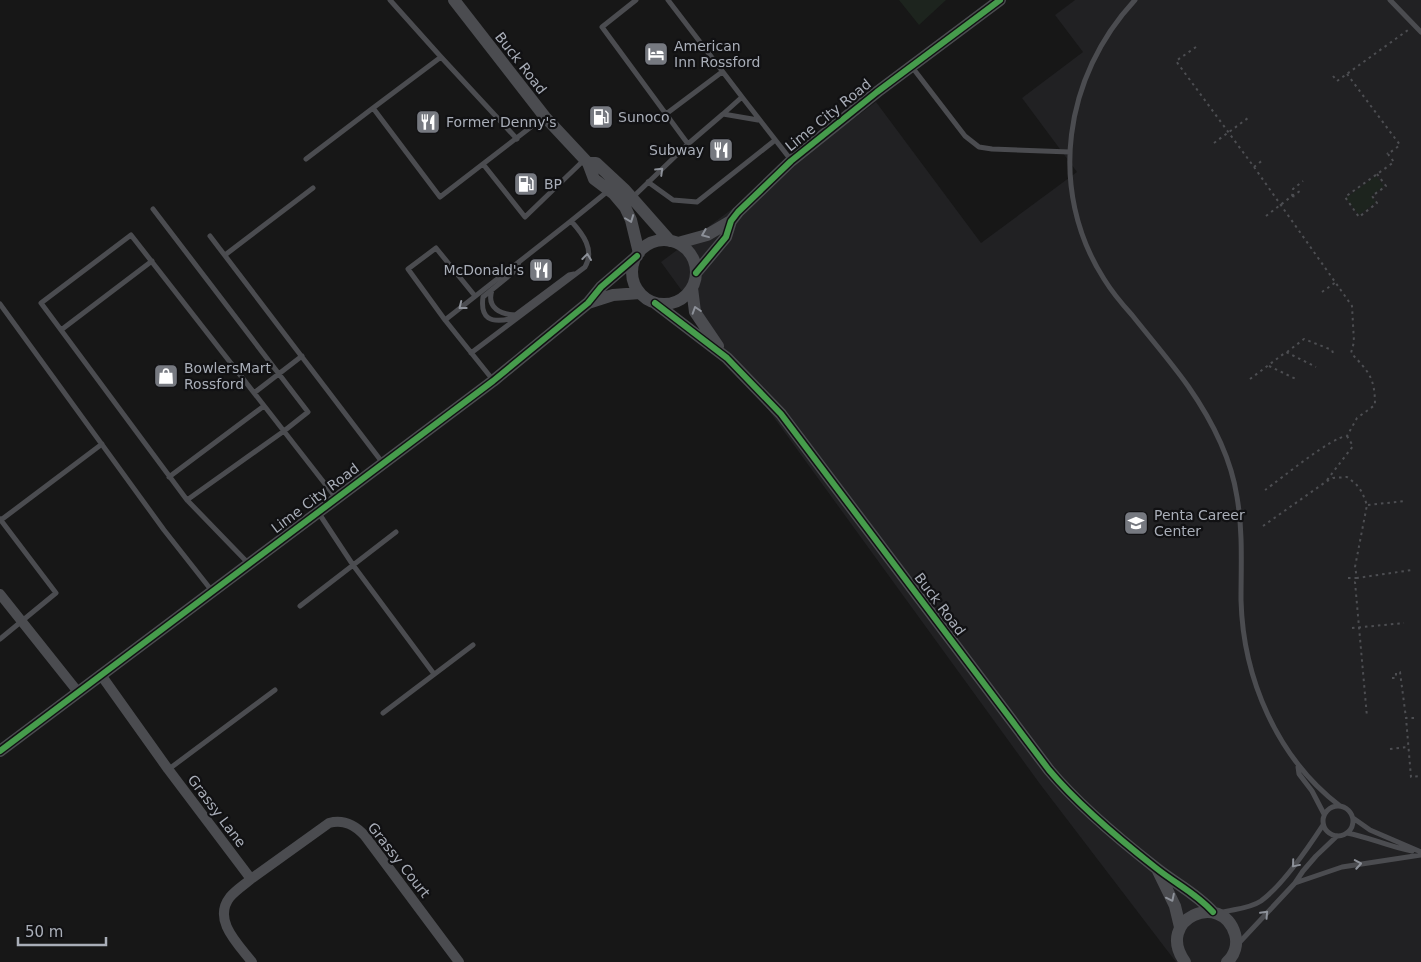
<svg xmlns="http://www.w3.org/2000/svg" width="1421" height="962" viewBox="0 0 1421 962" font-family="'DejaVu Sans',sans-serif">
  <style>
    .built { fill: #212123 }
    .green { fill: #1d241e }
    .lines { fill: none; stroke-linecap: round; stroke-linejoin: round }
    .path { stroke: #4d4e52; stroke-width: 2; stroke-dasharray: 2.5 4; stroke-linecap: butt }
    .service { stroke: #4b4c50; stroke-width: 5 }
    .minor { stroke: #4b4c50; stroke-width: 10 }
    .tertiary { stroke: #4b4c50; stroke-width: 12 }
    .cycleway-casing { stroke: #111113; stroke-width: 9 }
    .cycleway { stroke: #469c4c; stroke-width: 6 }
    .oneway { stroke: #8d9199 }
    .labels { text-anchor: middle; stroke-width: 4.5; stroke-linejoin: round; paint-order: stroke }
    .poi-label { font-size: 14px; fill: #a9aeb8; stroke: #111113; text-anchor: start }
    .street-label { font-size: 14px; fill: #a9aeb8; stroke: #111113 }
  </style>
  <rect width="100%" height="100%" fill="#171717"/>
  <path class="built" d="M 1075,0 L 1421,0 L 1421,962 L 1176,962 L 1040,784 L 661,262 L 876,102 L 981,243 L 1077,172 L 1022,98 L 1083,52 L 1055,15 Z"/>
  <path class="green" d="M 899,0 L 946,0 L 919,25 Z
    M 1376,176 L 1384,186 L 1371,196 L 1376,202 L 1359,215 L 1346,198 Z"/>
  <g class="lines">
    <path class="path" d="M 1196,47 L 1176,61 L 1254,167 L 1352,306 L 1354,342 L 1351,353 C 1369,372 1375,378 1375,405 L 1357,418 L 1347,436 C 1331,437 1281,479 1265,490
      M 1347,74 L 1400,145 L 1388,154 L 1387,153
      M 1333,76 L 1337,81 L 1408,30
      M 1214,143 L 1248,118
      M 1254,167 L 1264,159
      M 1377,174 L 1386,186 L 1372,196 L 1377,203 L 1359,217 L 1345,197 L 1394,162 L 1388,154
      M 1292,196 L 1300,191
      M 1292,196 L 1298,197
      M 1266,216 L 1292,196 L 1293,189 L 1303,181
      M 1322,292 L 1336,282
      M 1287,352 L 1304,339 L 1332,350 L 1334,356
      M 1269,366 L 1298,380
      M 1250,379 L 1286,352 L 1316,367
      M 1327,480 L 1353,446 L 1347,436
      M 1368,505 L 1405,501
      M 1263,526 L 1327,481 L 1333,478 L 1347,477 L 1356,484 L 1362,492 L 1367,505 L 1355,567 L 1357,578 L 1412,570
      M 1348,578 L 1357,578 L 1355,582 L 1367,717
      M 1352,628 L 1404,623
      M 1392,678 L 1396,678 L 1396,673 L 1400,672 L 1406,718
      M 1414,718 L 1406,718 L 1411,777 L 1421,776
      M 1390,749 L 1408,747"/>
    <path class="service" d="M 390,0 L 441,57 L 517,139
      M 636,0 L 602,27 L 688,144
      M 668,0 L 742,97
      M 1135,0 C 1064,76 1047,190 1104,279 C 1112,292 1122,304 1132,315 C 1151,339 1171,362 1188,386 C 1211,419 1231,457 1237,497 C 1243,532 1241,565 1241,600 C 1243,678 1277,758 1340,806
      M 1390,0 L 1421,32
      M 912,67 L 965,136 L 979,147 L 992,149 L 1070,152
      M 373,108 L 441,57
      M 666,114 L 722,72
      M 723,114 L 742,97 L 791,160
      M 306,159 L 373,108 L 440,197 L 544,117
      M 483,164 L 525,217 L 584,160
      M 648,182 L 673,200 L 697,202 L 774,141
      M 632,198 L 688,144 L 723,114 L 758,120
      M 153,209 L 308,412 L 284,431 L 187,500
      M 571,221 L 608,191
      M 210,236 L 382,462
      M 225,255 L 313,188
      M 519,262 L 516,270 L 483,297 C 480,319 491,323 510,319 L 569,275 L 574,274
      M 492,290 C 486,308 501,315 517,315
      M 0,304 L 164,530 L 212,591
      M 445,320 L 408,269 L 436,248 L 475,296
      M 61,330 L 152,261
      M 471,353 L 585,267 C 595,250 583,234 571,221 L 445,320 L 493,380
      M 254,393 L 302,356
      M 169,477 L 264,406
      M 318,512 L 353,565 L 434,674
      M 0,519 L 56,593 L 0,639
      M 1,520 L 102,444
      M 248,563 L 187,500 L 41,303 L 131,235 L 336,498
      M 300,606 L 396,532
      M 383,713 L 473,645
      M 1298,767 L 1299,774 L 1312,791 L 1324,814
      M 169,769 L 275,690
      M1323 821a15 15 0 1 1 30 0a15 15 0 1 1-30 0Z
      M 1353,818 L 1370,830 L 1421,852
      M 1347,833 C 1369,837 1389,847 1412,851
      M 1295,883 L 1342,867 L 1421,855
      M 1220,913 C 1233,909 1249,909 1261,901 C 1283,885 1308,848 1323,825
      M 1238,944 L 1295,883 L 1303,871 L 1316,856 L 1337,836"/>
    <path class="minor" d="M 0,594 L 78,692
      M 101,675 L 168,769 L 251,879 C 244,885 236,890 230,897 C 212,920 238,944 252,962
      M 251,879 L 329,823 C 344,819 355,825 365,836 L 459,962"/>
    <path class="tertiary" d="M 454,0 L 545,117 L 588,163 L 594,179 L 614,194 L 625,207 L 631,220 L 639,253
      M 588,163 L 596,163 L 625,190 L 670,241
      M632 272a32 32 0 1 1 64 0a32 32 0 1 1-64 0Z
      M 678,243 L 707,235 L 731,221
      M 696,273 L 726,237 L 731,221 L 738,212 L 791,161 L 877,92 L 1000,0
      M 692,288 L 695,312 L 718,346
      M 588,303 L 613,295 L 640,293
      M 655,303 L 727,358 L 781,414 L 1049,770 C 1079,806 1119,839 1156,868 C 1176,884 1196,893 1213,912
      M 0,751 L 493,381 L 588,303 L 601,287 L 637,256
      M 1157,869 L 1175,906 L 1180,927
      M 1185,962 C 1154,919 1222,890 1235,934 C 1238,944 1235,955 1227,962"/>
    <defs>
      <path id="cycleway" d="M 696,273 L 726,237 L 731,221 L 738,212 L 791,161 L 877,92 L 1000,0
        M 655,303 L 727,358 L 781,414 L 1049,770 C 1079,806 1119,839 1156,868 C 1176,884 1196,893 1213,912
        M 0,751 L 493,381 L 588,303 L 601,287 L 637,256"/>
    </defs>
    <use href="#cycleway" class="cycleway-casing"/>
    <use href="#cycleway" class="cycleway"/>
  </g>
  <defs><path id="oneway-chevron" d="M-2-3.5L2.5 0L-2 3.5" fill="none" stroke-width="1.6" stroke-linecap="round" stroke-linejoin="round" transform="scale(1.25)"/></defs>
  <g class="oneway">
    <use href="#oneway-chevron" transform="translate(660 171) rotate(-44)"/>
    <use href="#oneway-chevron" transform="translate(630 219) rotate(69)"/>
    <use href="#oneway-chevron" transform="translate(705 234) rotate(158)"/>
    <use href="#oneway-chevron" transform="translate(587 257) rotate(-83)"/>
    <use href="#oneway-chevron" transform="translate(462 306) rotate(142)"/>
    <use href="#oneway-chevron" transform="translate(696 310) rotate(-108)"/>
    <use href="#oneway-chevron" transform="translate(1295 864) rotate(130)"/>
    <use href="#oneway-chevron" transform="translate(1358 864) rotate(-10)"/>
    <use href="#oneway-chevron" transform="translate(1171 898) rotate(64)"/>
    <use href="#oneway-chevron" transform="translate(1265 914) rotate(-47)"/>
  </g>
  <defs>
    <symbol id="hotel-square" viewBox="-11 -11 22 22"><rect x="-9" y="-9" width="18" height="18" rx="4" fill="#767980" stroke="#111113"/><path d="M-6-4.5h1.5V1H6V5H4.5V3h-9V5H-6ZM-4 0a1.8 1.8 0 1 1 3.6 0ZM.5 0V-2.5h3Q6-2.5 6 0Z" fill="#fff"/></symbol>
    <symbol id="fuel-square" viewBox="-11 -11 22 22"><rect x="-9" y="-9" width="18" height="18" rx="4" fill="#767980" stroke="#111113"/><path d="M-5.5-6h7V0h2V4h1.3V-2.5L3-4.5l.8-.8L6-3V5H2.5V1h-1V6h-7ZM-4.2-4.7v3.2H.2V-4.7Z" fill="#fff"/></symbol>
    <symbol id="restaurant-square" viewBox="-11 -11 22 22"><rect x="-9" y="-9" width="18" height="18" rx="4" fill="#767980" stroke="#111113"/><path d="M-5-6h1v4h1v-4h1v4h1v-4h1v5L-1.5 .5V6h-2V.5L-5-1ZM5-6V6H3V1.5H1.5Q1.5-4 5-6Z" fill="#fff"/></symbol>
    <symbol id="shop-square" viewBox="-11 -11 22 22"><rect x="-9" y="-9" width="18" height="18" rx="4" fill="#767980" stroke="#111113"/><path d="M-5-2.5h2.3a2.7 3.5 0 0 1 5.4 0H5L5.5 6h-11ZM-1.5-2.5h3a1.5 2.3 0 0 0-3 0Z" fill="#fff"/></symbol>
    <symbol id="school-square" viewBox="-11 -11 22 22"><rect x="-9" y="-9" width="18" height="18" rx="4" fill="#767980" stroke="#111113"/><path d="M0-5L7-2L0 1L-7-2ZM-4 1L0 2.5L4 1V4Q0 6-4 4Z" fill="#fff"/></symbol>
  </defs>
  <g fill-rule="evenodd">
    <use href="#hotel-square" x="642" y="40" width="28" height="28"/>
    <use href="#fuel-square" x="587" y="103" width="28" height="28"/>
    <use href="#restaurant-square" x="414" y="108" width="28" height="28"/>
    <use href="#restaurant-square" x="707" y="136" width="28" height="28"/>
    <use href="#fuel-square" x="512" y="170" width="28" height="28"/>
    <use href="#restaurant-square" x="527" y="256" width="28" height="28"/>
    <use href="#shop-square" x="152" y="362" width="28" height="28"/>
    <use href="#school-square" x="1122" y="509" width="28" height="28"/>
  </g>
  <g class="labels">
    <g class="poi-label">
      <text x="674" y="51">American<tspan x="674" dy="16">Inn Rossford</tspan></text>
      <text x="618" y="122">Sunoco</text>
      <text x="446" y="127">Former Denny's</text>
      <text x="704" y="155" text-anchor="end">Subway</text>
      <text x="544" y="189">BP</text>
      <text x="524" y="275" text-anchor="end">McDonald's</text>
      <text x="184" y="373">BowlersMart<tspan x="184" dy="16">Rossford</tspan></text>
      <text x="1154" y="520">Penta Career<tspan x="1154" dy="16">Center</tspan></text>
    </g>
    <g class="street-label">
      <text transform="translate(521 63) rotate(52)" y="5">Buck Road</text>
      <text transform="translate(828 115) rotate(-39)" y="5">Lime City Road</text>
      <text transform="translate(315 498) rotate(-37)" y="5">Lime City Road</text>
      <text transform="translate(940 604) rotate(53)" y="5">Buck Road</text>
      <text transform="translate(217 811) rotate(53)" y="5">Grassy Lane</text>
      <text transform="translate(399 860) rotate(52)" y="5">Grassy Court</text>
    </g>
  </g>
  <path d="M18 937v8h88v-8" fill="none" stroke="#a9aeb8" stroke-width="2.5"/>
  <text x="25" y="937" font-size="15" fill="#a9aeb8" stroke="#111113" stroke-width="4" paint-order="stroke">50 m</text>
</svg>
